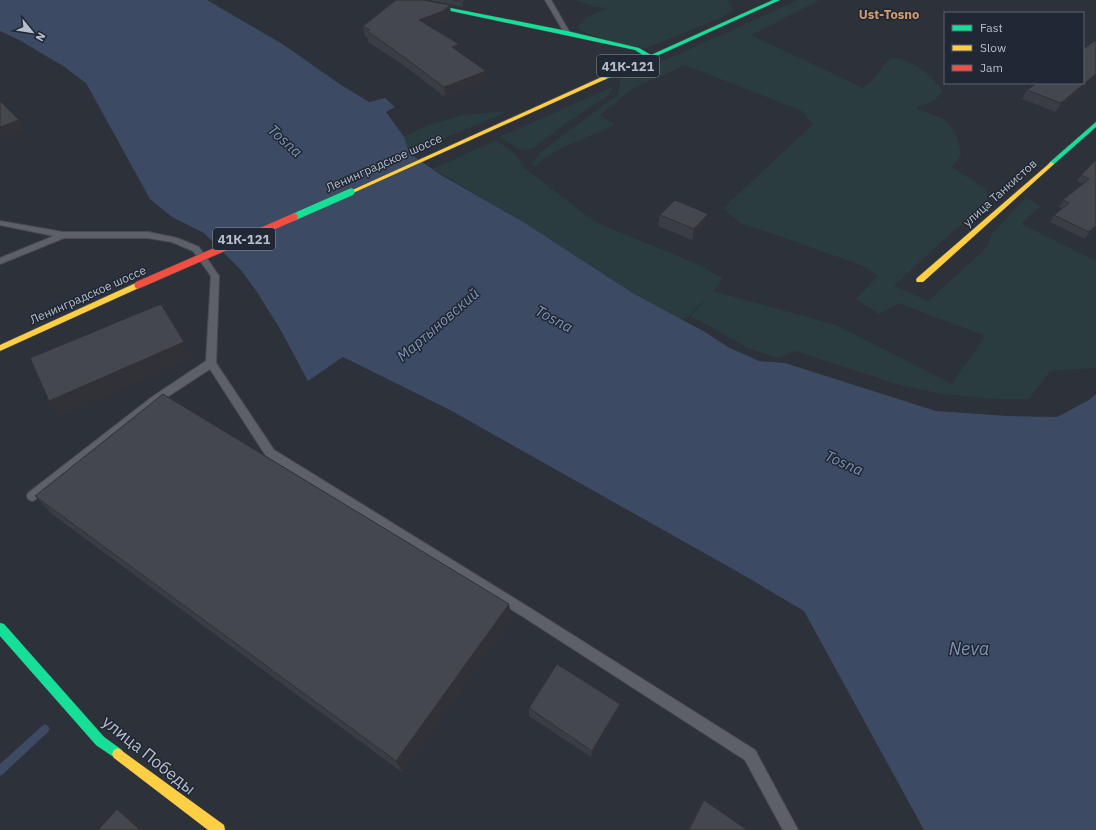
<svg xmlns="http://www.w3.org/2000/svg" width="1096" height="830" viewBox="0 0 1096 830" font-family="'IBM Plex Sans',sans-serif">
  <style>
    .green { fill: #2a3c40 }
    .water { fill: #3c4a63 }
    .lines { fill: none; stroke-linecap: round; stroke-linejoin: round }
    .stream { fill: #3c4a63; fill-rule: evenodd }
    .lane-casing { stroke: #494c52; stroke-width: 2 }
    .fast-casing { stroke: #494c52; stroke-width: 1 }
    .slow-casing { stroke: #494c52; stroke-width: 1 }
    .lane { fill: #5d6068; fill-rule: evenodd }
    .fast { fill: #16e098; fill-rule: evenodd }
    .slow { fill: #ffcf43; fill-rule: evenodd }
    .fast-bridge-casing { stroke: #4b4e56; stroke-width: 8; stroke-linecap: butt }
    .jam-bridge-casing { stroke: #4b4e56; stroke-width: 8; stroke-linecap: butt }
    .fast-bridge { stroke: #16e098; stroke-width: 7 }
    .jam-bridge { stroke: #f24e42; stroke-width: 7 }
    .wall { fill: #3a3d43 }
    .shaded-wall { fill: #303237 }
    .building { fill: #44474e; stroke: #303237 }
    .labels { text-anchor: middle; stroke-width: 3; stroke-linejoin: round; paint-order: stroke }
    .far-street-label { font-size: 12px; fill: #b7beca; stroke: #202735 }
    .far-neighbourhood-label { font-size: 13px; font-weight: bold; fill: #d09d6c; stroke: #202735 }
    .shield { fill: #202735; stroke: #8a919d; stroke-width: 1 }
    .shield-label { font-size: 13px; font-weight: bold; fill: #b7beca }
    .water-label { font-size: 15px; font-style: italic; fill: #8192b0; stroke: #202735 }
    .near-street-label { font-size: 17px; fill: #b7beca; stroke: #202735 }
    .near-water-label { font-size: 18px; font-style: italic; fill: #8192b0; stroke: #202735 }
  </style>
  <rect width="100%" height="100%" fill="#2d3139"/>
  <path class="green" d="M 575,0 L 727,0 L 733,9 L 723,17 L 644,49 L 641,47 C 623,44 591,39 577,27 L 587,17 L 607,8 L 595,7 Z
    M 798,0 L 820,0 L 751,35 L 863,88 C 877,80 879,67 892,57 C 918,64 926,70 943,91 L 935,100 L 916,108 C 925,113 936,115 943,119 C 956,128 959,141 961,156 L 952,167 L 987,190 L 987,199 L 983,211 L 952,232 L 894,286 L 928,301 L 988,246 L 991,235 L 1026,197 L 1040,206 L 1021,224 L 1096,261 L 1096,368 L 1050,371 L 1029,399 L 996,399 L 942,394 L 900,385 L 795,351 L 778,358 L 745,347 L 704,323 L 690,317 L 713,291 L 836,325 L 952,384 L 985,336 L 899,303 L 879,314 L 856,299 L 878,276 L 863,266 L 771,233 L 741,224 L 723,208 L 813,124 L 802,111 L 685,65 L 634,88 L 600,115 L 615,125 C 597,133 546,152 536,166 L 532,163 L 541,152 L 601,107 L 618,95 L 621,78 L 659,63 Z
    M 614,86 L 609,95 L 568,122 L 533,148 L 520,150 L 500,137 Z
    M 509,111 L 409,153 L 404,137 L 426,126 L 462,115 Z
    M 496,140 L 515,154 L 524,168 L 595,222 L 700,265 L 722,278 L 719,285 L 688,317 L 682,319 L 631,292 L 525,223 L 433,169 Z"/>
  <path class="water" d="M 0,0 L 207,0 L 284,45 L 341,85 L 369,102 L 385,98 L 395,107 L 386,112 L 404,137 L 409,153 L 441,175 L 525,223 L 631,292 L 705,332 L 728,347 L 759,361 L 785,363 L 936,411 L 1008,416 L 1057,417 L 1089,400 L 1096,394 L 1096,830 L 924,830 L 804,611 L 738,572 L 450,410 L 343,357 L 308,381 L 280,329 L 257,292 L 241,270 L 204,233 L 172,217 L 150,199 L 86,83 L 63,66 L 21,41 L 0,31 Z"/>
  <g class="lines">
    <path class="stream" d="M 45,724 L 48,726 L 50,729 L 48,732 L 3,774 L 0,776 L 0,764 L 42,726 Z"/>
    <defs>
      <path id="lane" d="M 545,0 L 551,0 L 570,33 L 569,34 L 565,34 Z
        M 0,221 L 63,232 L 148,232 L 177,238 L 199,247 L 219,276 L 216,363 L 274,450 L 530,608 L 755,750 L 798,830 L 783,830 L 745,760 L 522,616 L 266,456 L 210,369 L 158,403 L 36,499 L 32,501 L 28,499 L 27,496 L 28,493 L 152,397 L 206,361 L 211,276 L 193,251 L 172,242 L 148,238 L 64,238 L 0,264 L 0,258 L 54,236 L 0,225 Z"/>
      <path id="fast" d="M 399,0 L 410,0 L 567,31 L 639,48 L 651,55 L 773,0 L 780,0 L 604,80 L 601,78 L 602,77 L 646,57 L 635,50 Z
        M 1096,122 L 1096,127 L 1053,165 L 1049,165 L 1049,163 Z
        M 0,623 L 4,624 L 104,737 L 122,750 L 124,754 L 122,758 L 118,760 L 96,745 L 0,636 Z"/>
      <path id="slow" d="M 604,76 L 607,78 L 606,79 L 353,193 L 349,193 L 348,192 Z
        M 1051,162 L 1054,164 L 1053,165 L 923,282 L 917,282 L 916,280 L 917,278 Z
        M 138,282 L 142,285 L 141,287 L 0,351 L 0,345 Z
        M 118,748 L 224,825 L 225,830 L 208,830 L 114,758 L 112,754 L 114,750 Z"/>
    </defs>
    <use href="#lane" class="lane-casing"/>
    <use href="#fast" class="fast-casing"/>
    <use href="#slow" class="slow-casing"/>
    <use href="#lane" class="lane"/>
    <use href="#fast" class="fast"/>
    <use href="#slow" class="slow"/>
    <defs>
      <path id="fast-bridge" d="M 294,217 L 351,192"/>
      <path id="jam-bridge" d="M 138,285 L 294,217"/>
    </defs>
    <use href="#fast-bridge" class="fast-bridge-casing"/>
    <use href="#jam-bridge" class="jam-bridge-casing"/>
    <use href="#fast-bridge" class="fast-bridge"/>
    <use href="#jam-bridge" class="jam-bridge"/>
  </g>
  <path class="wall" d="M 429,0 L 466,0 L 466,5 L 463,7 Z
    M 451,15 L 444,21 L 430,26 L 460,53 L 487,82 L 445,97 L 406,67 L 368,42 L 368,38 L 365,37 L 363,26 Z
    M 1096,40 L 1056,112 L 1022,99 L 1027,90 Z
    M 1096,160 L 1096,228 L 1085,239 L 1050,222 L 1054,215 L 1063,208 L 1059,207 L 1063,200 L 1083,184 L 1077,181 L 1081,175 Z
    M 660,215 L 706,225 L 692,240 L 658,226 Z
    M 35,496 L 509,604 L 511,620 L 403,773 L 53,515 Z
    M 620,704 L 618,711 L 591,757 L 529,716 L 529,708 Z
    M 704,800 L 747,830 L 688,830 L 700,806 Z"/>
  <path class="shaded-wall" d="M 466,0 L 466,5 L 463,7 L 463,2 Z
    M 450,5 L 451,15 L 444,21 L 421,30 L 419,20 Z
    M 459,44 L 460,55 L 452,47 Z
    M 486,71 L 487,82 L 445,97 L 444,87 Z
    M 1096,74 L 1096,79 L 1056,112 L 1061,103 Z
    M 19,120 L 25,131 L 0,141 L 0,127 Z
    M 708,214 L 706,225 L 692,240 L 694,229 Z
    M 1096,226 L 1096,228 L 1085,239 L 1089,232 Z
    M 184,342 L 193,358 L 61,417 L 49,401 Z
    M 509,604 L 511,620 L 403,773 L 396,761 Z
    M 620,704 L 618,711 L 591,757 L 592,751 Z
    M 117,809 L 128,815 L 145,830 L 140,830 Z"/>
  <path class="building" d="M 396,0 L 423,0 L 450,5 L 443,11 L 419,20 L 459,44 L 452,47 L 486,71 L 444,87 L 404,57 L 367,31 L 370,30 L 363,26 Z
    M 453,0 L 466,0 L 463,2 Z
    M 1096,40 L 1096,74 L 1061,103 L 1027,90 L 1037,83 L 1083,83 L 1083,49 Z
    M 0,101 L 19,120 L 0,127 Z
    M 1096,160 L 1096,226 L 1089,232 L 1054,215 L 1069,203 L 1063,200 L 1089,179 L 1081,175 Z
    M 675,200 L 708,214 L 694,229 L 660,215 Z
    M 161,304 L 184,342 L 49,401 L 30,358 Z
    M 163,394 L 509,604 L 396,761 L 35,496 Z
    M 557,664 L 620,704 L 592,751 L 529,708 Z
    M 704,800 L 747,830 L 689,830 Z
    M 117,809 L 140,830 L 98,830 Z"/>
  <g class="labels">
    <g class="far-street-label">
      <text transform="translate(384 163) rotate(-24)" y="4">Ленинградское шоссе</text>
      <text transform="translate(1000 193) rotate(-42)" y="4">улица Танкистов</text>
      <text transform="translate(88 295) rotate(-24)" y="4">Ленинградское шоссе</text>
    </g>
    <g class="far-neighbourhood-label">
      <text x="889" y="19">Ust-Tosno</text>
    </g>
    <g class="shield">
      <rect x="597" y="55" width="62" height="22" rx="3"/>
      <rect x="213" y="228" width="62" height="22" rx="3"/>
    </g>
    <g class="shield-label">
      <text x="628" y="71">41К-121</text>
      <text x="244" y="244">41К-121</text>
    </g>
    <g class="water-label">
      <text transform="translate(285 141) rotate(42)" y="5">Tosna</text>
      <text transform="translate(554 319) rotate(28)" y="5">Tosna</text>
      <text transform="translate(438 325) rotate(-41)" y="5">Мартыновский</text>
      <text transform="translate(844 463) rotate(24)" y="5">Tosna</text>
    </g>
    <g class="near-street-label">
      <text transform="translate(149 755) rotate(39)" y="6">улица Победы</text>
    </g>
    <g class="near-water-label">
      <text x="969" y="655">Neva</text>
    </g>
  </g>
  <rect x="944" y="12" width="140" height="72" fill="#202735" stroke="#5c6371"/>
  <rect x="952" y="25" width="20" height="6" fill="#16e098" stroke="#5c6371"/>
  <text x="980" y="32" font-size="12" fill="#b7beca">Fast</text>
  <rect x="952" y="45" width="20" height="6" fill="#ffcf43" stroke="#5c6371"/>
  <text x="980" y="52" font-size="12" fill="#b7beca">Slow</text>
  <rect x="952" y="65" width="20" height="6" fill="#f24e42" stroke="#5c6371"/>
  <text x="980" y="72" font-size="12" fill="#b7beca">Jam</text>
  <g transform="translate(32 32) rotate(120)" stroke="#202735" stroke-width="3" paint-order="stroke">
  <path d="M0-3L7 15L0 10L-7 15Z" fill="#b7beca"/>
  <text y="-6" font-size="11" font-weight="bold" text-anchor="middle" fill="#b7beca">N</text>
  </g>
</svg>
